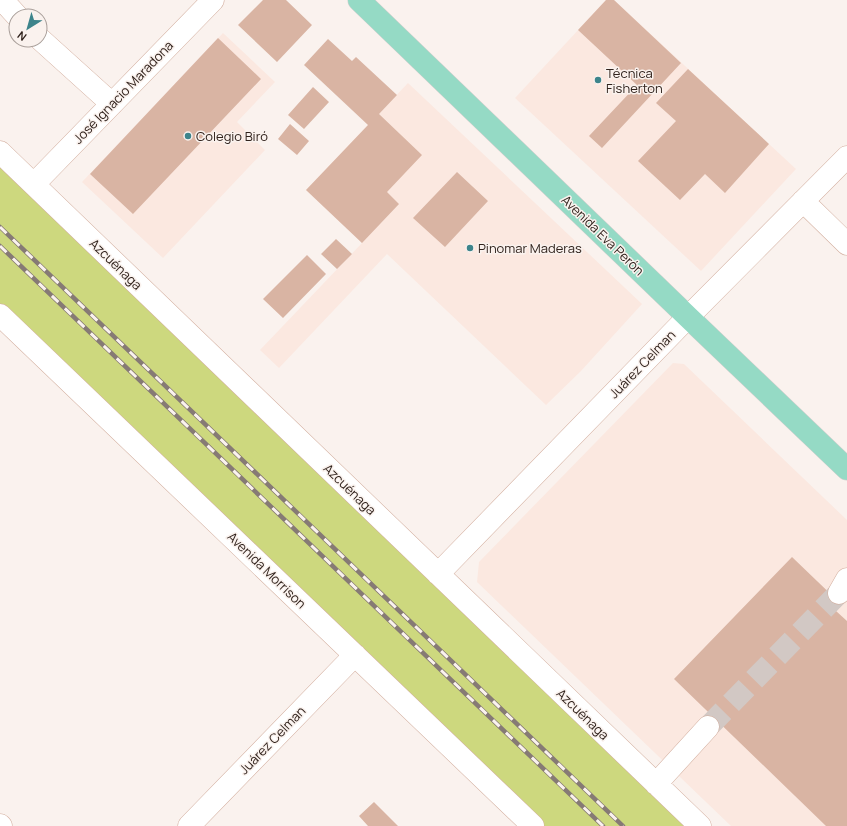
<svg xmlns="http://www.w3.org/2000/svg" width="847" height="826" viewBox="0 0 847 826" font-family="Manrope,sans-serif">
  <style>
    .built { fill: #fbe8e0 }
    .green { fill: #cdd87e }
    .building { fill: #d9b4a3 }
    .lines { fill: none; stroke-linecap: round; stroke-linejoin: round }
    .minor-tunnel { stroke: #d2c8c4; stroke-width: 22; stroke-dasharray: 22 11; stroke-linecap: butt }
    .minor-casing { stroke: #d2ad9d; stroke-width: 23 }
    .major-casing { stroke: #d1cecd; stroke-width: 23 }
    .minor { stroke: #fff; stroke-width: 22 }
    .major { stroke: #95dac5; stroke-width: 22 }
    .rail-casing { stroke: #867a75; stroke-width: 4.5 }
    .rail { stroke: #faf2ee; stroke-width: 3; stroke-dasharray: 9; stroke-linecap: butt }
    .poi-dot { fill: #3d848b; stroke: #faf2ee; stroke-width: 1.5 }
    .labels { text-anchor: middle; stroke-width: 3; stroke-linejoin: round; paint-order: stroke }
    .poi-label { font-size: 13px; fill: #30221c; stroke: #faf2ee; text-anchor: start }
    .street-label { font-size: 13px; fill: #30221c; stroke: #faf2ee }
  </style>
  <rect width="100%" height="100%" fill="#faf2ee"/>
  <path class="built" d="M 606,0 L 614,0 L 796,169 L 701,271 L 515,98 Z
    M 223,33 L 275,82 L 237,122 L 265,150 L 163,258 L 82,182 Z
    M 408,83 L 642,304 L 581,371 L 546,405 L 387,254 L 279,368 L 260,350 L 362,243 L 306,190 Z
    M 673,363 L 684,364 L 847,520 L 847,826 L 731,826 L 477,582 L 479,562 Z"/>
  <path class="green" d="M 0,152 L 700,826 L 533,826 L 0,315 Z"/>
  <path class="building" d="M 263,0 L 286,0 L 312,25 L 277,62 L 238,25 Z
    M 606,0 L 614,0 L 681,63 L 602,148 L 589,136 L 637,85 L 578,30 Z
    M 218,38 L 261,79 L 133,214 L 90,174 Z
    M 328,39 L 352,61 L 356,57 L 397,95 L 379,114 L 422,155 L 387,192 L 399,204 L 362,243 L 306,190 L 368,125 L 304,65 Z
    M 688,69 L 769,144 L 725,193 L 705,174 L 680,200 L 638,161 L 676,121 L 656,103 Z
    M 313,87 L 329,102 L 304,129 L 288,115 Z
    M 290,124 L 309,141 L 297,155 L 278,139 Z
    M 457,172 L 488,201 L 445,247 L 413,218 Z
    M 336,239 L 352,254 L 337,269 L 321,254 Z
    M 307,255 L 326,274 L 283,318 L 263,299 Z
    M 792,557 L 842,605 L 836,611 L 847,621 L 847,826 L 826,826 L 674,679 Z
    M 374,802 L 398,826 L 368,826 L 359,816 Z"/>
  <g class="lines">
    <path class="minor-tunnel" d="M 708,727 L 839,593"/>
    <defs>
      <path id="minor" d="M 3,0 L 7,5 L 17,16
        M 40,39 L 112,104
        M 0,152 L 700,826
        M 34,184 L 213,0
        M 803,201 L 847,244
        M 0,315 L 533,826
        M 438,574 L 688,317 L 847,157
        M 839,593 L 847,579
        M 656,784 L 708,727
        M 0,825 L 1,826
        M 189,826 L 355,655"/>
      <path id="major" d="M 359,0 L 688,317 L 847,469"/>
    </defs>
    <use href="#minor" class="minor-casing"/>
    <use href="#major" class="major-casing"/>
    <use href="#minor" class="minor"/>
    <use href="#major" class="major"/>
    <defs>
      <path id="rail" d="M 0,227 L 623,826
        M 0,246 L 603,826"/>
    </defs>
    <use href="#rail" class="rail-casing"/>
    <use href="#rail" class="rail"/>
  </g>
  <g class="poi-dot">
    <circle cx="598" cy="80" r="4"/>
    <circle cx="188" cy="136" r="4"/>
    <circle cx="470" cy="248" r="4"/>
  </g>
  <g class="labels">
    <g class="poi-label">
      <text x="606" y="78">Técnica<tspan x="606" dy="15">Fisherton</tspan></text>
      <text x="196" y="141">Colegio Biró</text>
      <text x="478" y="253">Pinomar Maderas</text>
    </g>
    <g class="street-label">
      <text transform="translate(123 92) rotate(-46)" y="5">José Ignacio Maradona</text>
      <text transform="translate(603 235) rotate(44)" y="5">Avenida Eva Perón</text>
      <text transform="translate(116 264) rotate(44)" y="5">Azcuénaga</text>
      <text transform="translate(642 364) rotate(-46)" y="5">Juárez Celman</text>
      <text transform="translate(350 489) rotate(44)" y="5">Azcuénaga</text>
      <text transform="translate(267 570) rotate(44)" y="5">Avenida Morrison</text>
      <text transform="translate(583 714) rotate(44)" y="5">Azcuénaga</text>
      <text transform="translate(272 740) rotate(-46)" y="5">Juárez Celman</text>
    </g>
  </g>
  <g transform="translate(28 28) rotate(217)"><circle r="19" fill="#faf2ee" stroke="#a99f9a"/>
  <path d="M0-3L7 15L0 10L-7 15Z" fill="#3d848b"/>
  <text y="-6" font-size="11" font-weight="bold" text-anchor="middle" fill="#30221c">N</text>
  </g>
</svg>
